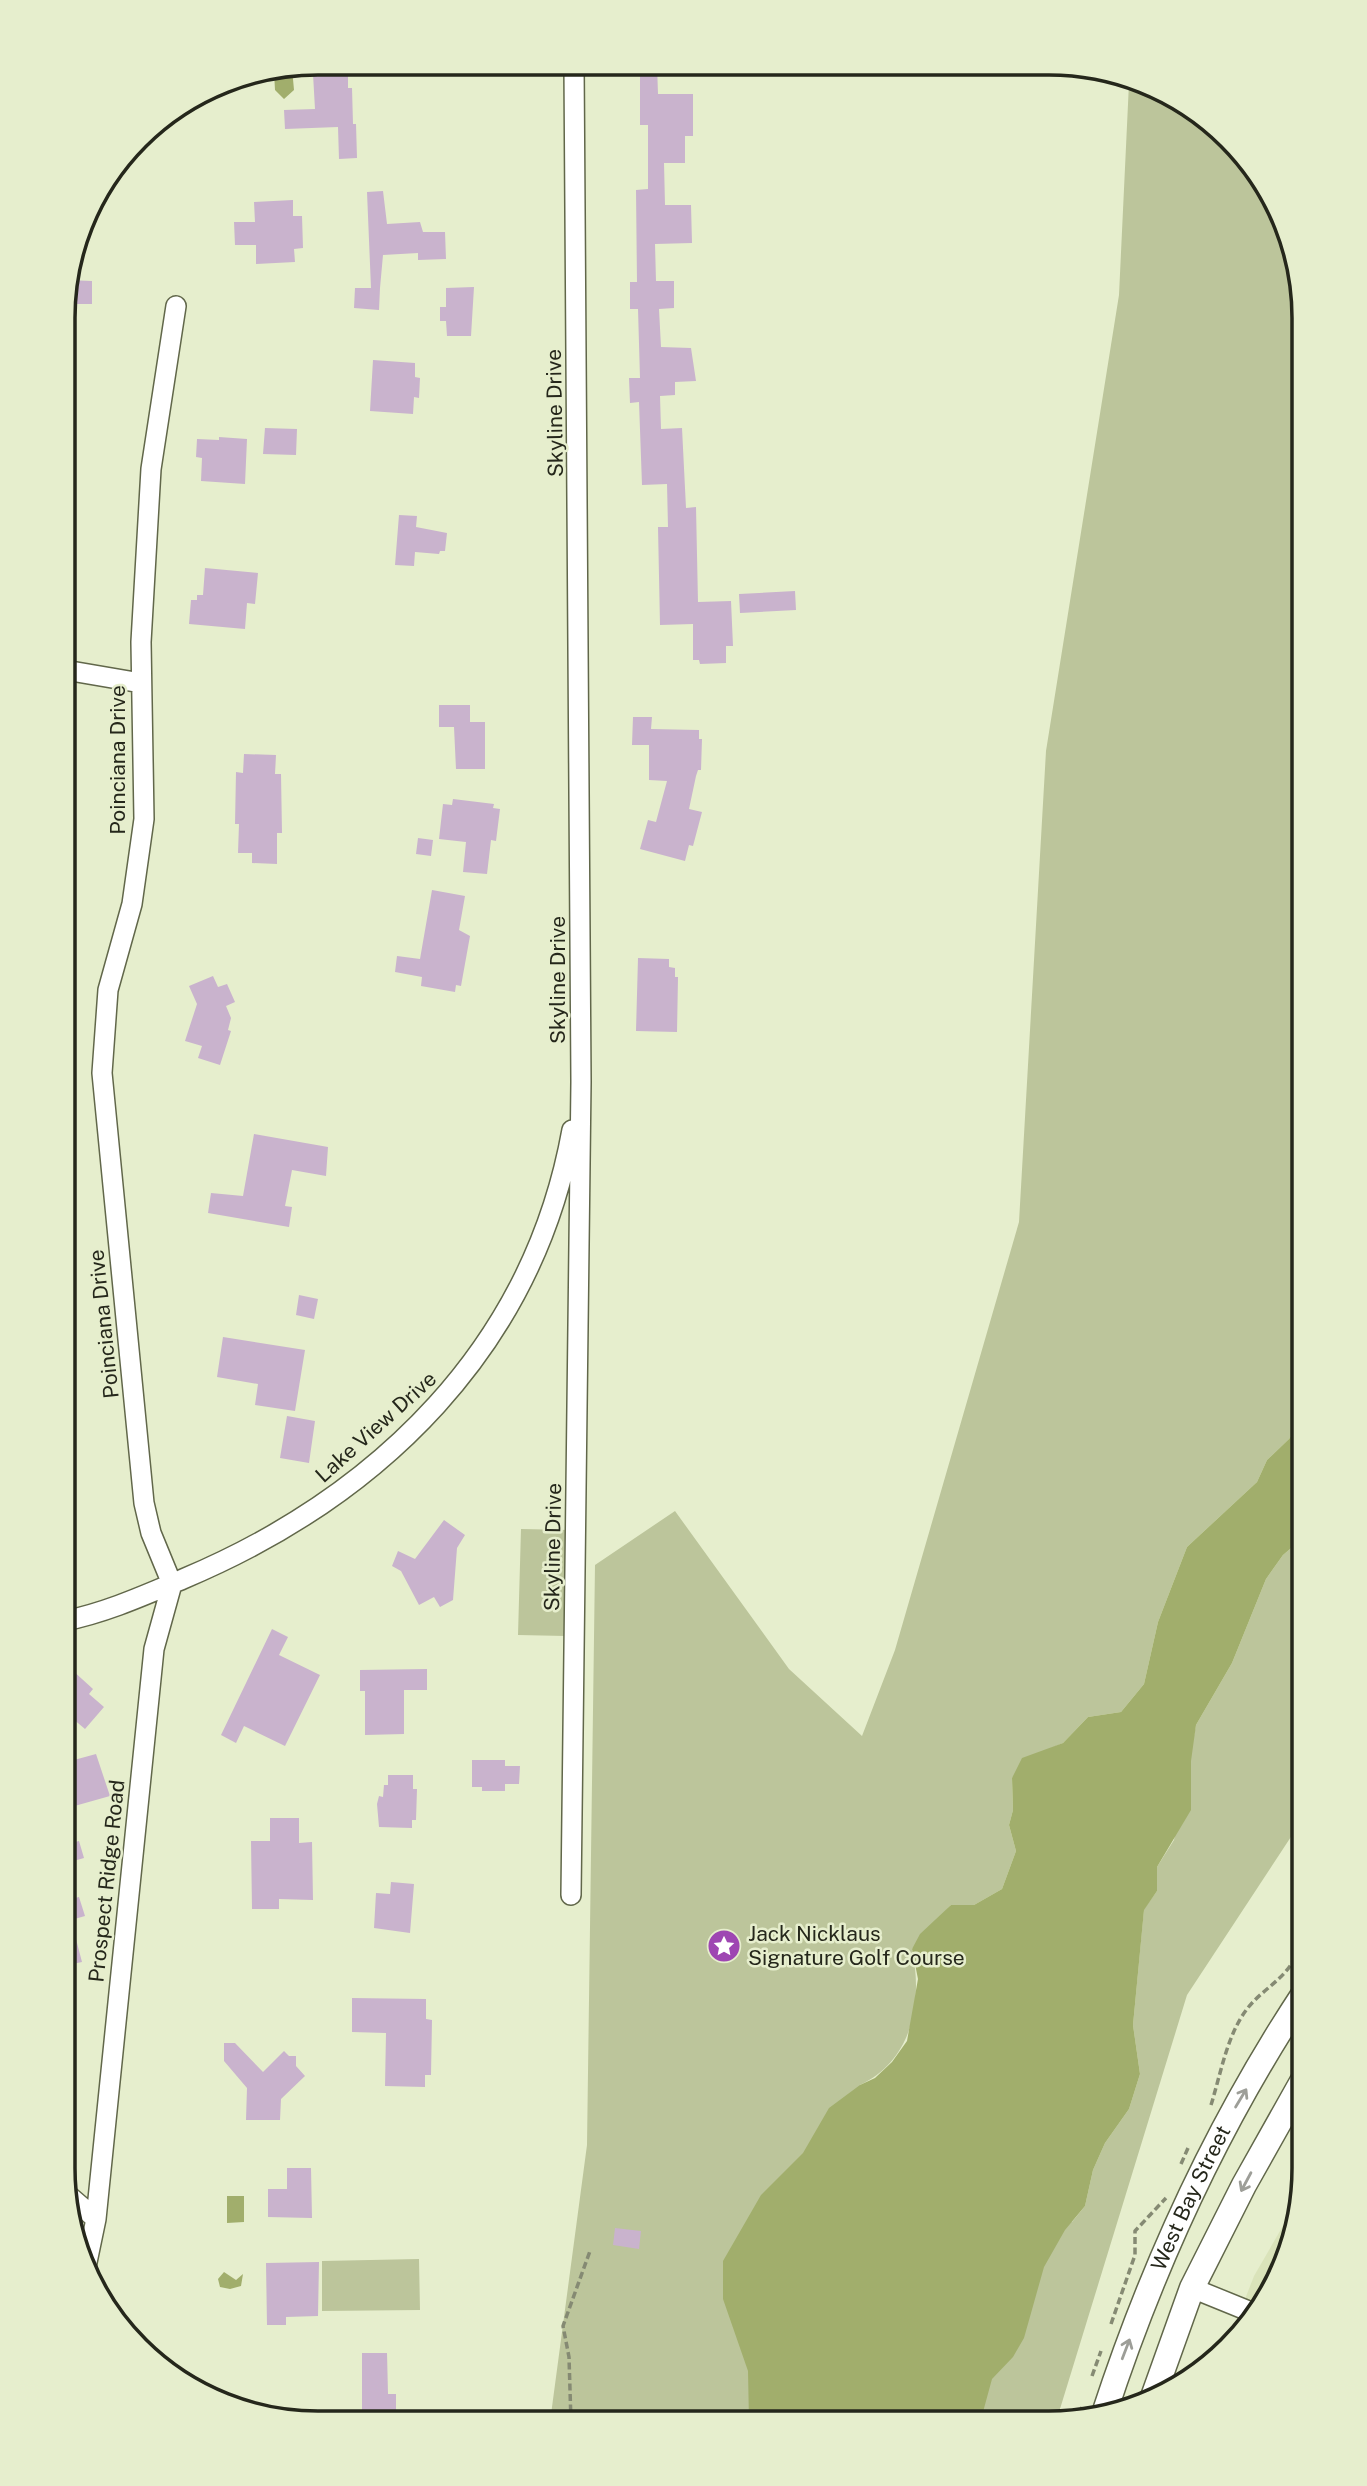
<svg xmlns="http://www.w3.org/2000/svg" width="1367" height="2486" viewBox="0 0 1367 2486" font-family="'Public Sans',sans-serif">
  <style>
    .built { fill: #dae3ba }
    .green { fill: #bcc59b }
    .water { fill: #a1ae6c }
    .building { fill: #c9b3cd }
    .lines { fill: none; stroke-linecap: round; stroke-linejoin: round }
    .minor-casing { stroke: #61674a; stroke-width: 22 }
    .major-casing { stroke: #61674a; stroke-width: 27 }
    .path { stroke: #858a73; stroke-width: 3.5; stroke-dasharray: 7 3.5; stroke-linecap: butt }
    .minor { stroke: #fff; stroke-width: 19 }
    .major { stroke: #fff; stroke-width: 24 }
    .oneway { stroke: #9d9e98 }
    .labels { text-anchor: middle; stroke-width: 5; stroke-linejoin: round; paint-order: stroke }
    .street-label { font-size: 21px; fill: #25271b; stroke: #e6eecd }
    .poi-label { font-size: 21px; fill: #25271b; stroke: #e6eecd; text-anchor: start }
    .rim { fill: none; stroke: #25271b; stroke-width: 3.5 }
  </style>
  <rect width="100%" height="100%" fill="#e6eecd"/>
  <path class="built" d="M 1302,2193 L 1290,2250 L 1251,2323 L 1226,2348 L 1254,2276 Z"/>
  <path class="green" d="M 1129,83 L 1217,126 L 1290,236 L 1304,319 L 1304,1419 L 1289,1439 L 1267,1460 L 1257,1482 L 1187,1547 L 1158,1622 L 1144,1684 L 1121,1712 L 1088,1717 L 1063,1743 L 1044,1751 L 1012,1778 L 1013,1810 L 1009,1825 L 1016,1851 L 1002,1889 L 974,1905 L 951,1905 L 912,1949 C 923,2001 913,2060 860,2085 L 1072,2222 L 1085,2206 L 1093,2170 L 1105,2143 L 1129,2109 L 1140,2074 L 1133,2025 L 1144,1909 L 1157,1891 L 1157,1867 L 1174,1840 L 1196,1725 L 1232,1663 L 1266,1579 L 1283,1555 L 1304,1537 L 1304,1817 L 1187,1995 L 1056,2422 L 550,2422 L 587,2145 L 595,1565 L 675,1511 L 789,1669 L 862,1736 L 895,1650 L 1019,1222 L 1046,751 L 1119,295 Z
    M 521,1529 L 569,1530 L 566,1636 L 518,1635 Z
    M 419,2259 L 420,2310 L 322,2311 L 322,2261 Z"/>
  <path class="water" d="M 292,68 L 294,90 L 284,99 L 275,90 L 274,72 Z
    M 1304,1419 L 1304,1537 L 1283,1555 L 1266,1579 L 1232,1663 L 1196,1725 L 1191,1761 L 1191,1810 L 1157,1867 L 1157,1891 L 1144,1910 L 1133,2025 L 1140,2074 L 1129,2109 L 1105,2143 L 1093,2170 L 1085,2206 L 1065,2230 L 1044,2267 L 1024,2338 L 1013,2357 L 992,2379 L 980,2423 L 749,2422 L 748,2371 L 723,2299 L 723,2261 L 761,2195 L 803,2153 L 829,2108 L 860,2085 L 875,2078 L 892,2062 L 907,2041 L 918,1979 L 912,1949 L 920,1934 L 951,1905 L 974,1905 L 1002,1889 L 1016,1851 L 1009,1825 L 1013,1810 L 1012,1778 L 1022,1758 L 1063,1743 L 1088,1717 L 1121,1712 L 1144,1684 L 1158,1622 L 1187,1547 L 1257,1482 L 1267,1460 L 1289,1439 Z
    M 227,2196 L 244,2196 L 244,2222 L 227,2223 Z
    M 224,2272 L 236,2280 L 243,2274 L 241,2286 L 230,2289 L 220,2287 L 218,2279 Z"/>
  <path class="building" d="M 640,65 L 657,65 L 658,94 L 693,94 L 693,136 L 685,136 L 685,163 L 664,163 L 665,205 L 691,205 L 692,243 L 655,244 L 656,281 L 674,281 L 674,308 L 659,309 L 661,347 L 691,348 L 696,381 L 675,382 L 675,395 L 660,396 L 661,429 L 682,428 L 686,508 L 696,507 L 698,602 L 731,601 L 733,646 L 726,646 L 726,663 L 700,664 L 699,660 L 693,660 L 693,624 L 660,625 L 658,527 L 668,527 L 667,484 L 642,485 L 639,402 L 630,403 L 629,378 L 640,378 L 638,309 L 630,309 L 630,282 L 637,282 L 636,190 L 648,189 L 648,125 L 640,125 Z
    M 348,72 L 348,88 L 352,88 L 353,124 L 356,124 L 357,158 L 339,159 L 338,127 L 285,129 L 284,110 L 315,109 L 313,74 Z
    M 383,191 L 387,224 L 420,222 L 423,232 L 445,232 L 446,259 L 418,260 L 418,253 L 383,255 L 380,288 L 371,288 L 367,192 Z
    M 293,200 L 293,216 L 302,216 L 303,248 L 294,249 L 295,262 L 256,264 L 256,245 L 235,245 L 234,222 L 255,222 L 254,202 Z
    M 67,280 L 92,281 L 92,304 L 65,304 Z
    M 474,287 L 471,336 L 447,336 L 446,321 L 440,321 L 440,307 L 446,307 L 446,288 Z
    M 355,288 L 380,288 L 379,310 L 354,308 Z
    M 373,360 L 415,363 L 415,377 L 420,378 L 419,398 L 414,397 L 413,414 L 370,411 Z
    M 265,428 L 297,429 L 296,455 L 263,454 Z
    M 219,437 L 247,439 L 245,484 L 201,481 L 202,458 L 196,457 L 197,439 L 219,440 Z
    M 399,515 L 417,516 L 416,527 L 447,533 L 445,551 L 440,551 L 439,554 L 415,552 L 414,566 L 395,565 Z
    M 205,568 L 258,573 L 255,604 L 247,603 L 245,629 L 189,624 L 191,600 L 197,600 L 197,595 L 203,595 Z
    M 795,591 L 796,610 L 740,613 L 739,594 Z
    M 439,705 L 470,705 L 470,722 L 485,722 L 485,769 L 456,769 L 454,727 L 439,727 Z
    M 633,717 L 652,717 L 651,729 L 699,730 L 699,739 L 702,739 L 701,770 L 698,770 L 696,776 L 689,809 L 702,812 L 693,846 L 689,845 L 685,861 L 640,849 L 648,820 L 656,822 L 667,781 L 649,780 L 649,745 L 632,745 Z
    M 244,754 L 276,755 L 275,774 L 281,774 L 282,833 L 277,833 L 277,864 L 252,863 L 252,853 L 238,853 L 239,824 L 235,824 L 236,772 L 243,773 Z
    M 453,799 L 494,804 L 493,808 L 500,809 L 496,841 L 491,840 L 487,874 L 463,872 L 466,842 L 439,839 L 443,804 L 452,805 Z
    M 418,838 L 433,840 L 431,856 L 416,854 Z
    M 432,890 L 465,896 L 459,930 L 470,936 L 461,986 L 456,985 L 455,992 L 421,986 L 422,977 L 395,972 L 397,956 L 420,959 Z
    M 638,958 L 669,959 L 669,967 L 675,968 L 675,977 L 678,977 L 677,1032 L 636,1031 Z
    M 213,976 L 218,987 L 227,984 L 235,1002 L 226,1006 L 231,1018 L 228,1030 L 231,1031 L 220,1065 L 198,1058 L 202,1046 L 185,1041 L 197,1004 L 189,986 Z
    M 254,1134 L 328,1147 L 326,1176 L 292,1170 L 285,1206 L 292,1207 L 289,1227 L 208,1213 L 211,1193 L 243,1196 Z
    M 299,1295 L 318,1299 L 314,1319 L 296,1315 Z
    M 223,1337 L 305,1350 L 295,1411 L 255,1405 L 258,1384 L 217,1377 Z
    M 287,1416 L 315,1421 L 309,1463 L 280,1458 Z
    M 444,1520 L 465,1535 L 457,1548 L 453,1600 L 440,1607 L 434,1597 L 419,1605 L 401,1571 L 392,1566 L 398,1551 L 415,1559 Z
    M 272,1629 L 288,1637 L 279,1655 L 320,1675 L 285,1746 L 244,1726 L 236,1743 L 221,1735 Z
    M 71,1669 L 93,1689 L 89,1694 L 104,1707 L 85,1729 L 72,1718 L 64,1727 L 64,1677 Z
    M 427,1669 L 427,1690 L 404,1690 L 404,1734 L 365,1735 L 365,1691 L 360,1691 L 360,1670 Z
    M 96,1754 L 110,1796 L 71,1807 L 63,1778 L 63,1763 Z
    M 472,1760 L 505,1760 L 505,1766 L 520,1766 L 519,1784 L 505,1784 L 505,1791 L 482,1791 L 482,1787 L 472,1787 Z
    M 388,1775 L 413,1775 L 413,1789 L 417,1789 L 416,1820 L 412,1820 L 412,1828 L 379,1827 L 377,1804 L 379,1796 L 383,1797 L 384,1785 L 388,1785 Z
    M 270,1818 L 299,1818 L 299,1843 L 312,1842 L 313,1900 L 279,1899 L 279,1909 L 252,1909 L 251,1841 L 270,1841 Z
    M 79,1841 L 84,1858 L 63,1864 L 63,1845 Z
    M 391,1882 L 414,1884 L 410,1933 L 374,1928 L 376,1893 L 390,1894 Z
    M 79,1897 L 85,1916 L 71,1920 L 82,1962 L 63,1966 L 63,1901 Z
    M 352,1998 L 426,1999 L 426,2019 L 432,2020 L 431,2075 L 425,2075 L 425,2087 L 385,2086 L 386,2033 L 352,2032 Z
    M 224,2043 L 235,2043 L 263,2072 L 284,2051 L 289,2056 L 296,2056 L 296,2066 L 305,2076 L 281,2099 L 280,2120 L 246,2120 L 247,2088 L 224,2061 Z
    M 287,2168 L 311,2168 L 312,2218 L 268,2217 L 268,2189 L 287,2189 Z
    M 615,2228 L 641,2231 L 639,2249 L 613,2245 Z
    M 319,2262 L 318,2316 L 286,2317 L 286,2325 L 267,2325 L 266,2263 Z
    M 362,2353 L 387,2353 L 388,2394 L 396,2394 L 396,2413 L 362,2413 Z"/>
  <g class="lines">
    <defs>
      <path id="minor" d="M 65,670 L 141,683
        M 172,1584 L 151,1533 L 144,1503 L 102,1073 L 108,990 L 132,904 L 144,819 L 141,642 L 151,469 L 176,306
        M 64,1621 C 105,1613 145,1595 183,1579 C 380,1496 533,1347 572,1130
        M 571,1895 L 581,1082 L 574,65
        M 68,2195 L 96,2219
        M 86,2267 L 96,2219 L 154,1649 L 172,1584
        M 1192,2288 L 1256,2314"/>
      <g id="major">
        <path d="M 1153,2397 L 1192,2288 L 1244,2185 L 1303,2080"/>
        <path id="s1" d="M 1104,2414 C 1152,2267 1218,2124 1303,1995"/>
      </g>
    </defs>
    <use href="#minor" class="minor-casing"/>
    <use href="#major" class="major-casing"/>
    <path class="path" d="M 1211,2105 C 1221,2073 1227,2035 1247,2009 C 1263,1988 1287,1979 1297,1953 C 1303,1934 1298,1913 1304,1894
      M 1181,2164 L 1188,2148
      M 1111,2324 L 1135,2255 L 1135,2231 L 1166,2198
      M 1092,2376 L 1101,2351
      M 1078,2418 L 1082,2407
      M 571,2422 L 569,2357 L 563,2326 L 590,2251"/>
    <use href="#minor" class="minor"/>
    <use href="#major" class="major"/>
  </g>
  <defs><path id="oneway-shaft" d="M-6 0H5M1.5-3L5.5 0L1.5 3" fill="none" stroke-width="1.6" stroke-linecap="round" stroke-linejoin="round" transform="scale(1.75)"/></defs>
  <g class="oneway">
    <use href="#oneway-shaft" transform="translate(1241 2098) rotate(-59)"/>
    <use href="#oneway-shaft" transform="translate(1246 2182) rotate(118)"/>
    <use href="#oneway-shaft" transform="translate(1126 2349) rotate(-69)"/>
  </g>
  <defs>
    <symbol id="sight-disc" viewBox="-11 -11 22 22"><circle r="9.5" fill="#9e46b2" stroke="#e6eecd"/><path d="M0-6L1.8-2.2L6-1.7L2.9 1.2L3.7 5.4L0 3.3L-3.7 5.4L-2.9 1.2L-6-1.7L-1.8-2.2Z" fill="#fff"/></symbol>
  </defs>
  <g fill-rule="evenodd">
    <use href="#sight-disc" x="705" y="1927" width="38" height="38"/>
  </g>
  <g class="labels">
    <g class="street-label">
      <text transform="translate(555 413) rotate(-91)" y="7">Skyline Drive</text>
      <text transform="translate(118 760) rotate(-90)" y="7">Poinciana Drive</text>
      <text transform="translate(558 980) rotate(-90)" y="7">Skyline Drive</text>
      <text transform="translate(104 1324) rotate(-96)" y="7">Poinciana Drive</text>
      <text transform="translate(376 1427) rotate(-42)" y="7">Lake View Drive</text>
      <text transform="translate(553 1547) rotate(-89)" y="7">Skyline Drive</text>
      <text transform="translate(107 1881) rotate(-84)" y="7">Prospect Ridge Road</text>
      <text dy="7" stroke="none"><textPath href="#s1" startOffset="233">West Bay Street</textPath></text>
    </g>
    <g class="poi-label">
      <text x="748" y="1941">Jack Nicklaus<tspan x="748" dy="24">Signature Golf Course</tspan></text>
    </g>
  </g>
  <path d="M0 0H1367V2486H0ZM318 75H1049A243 243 0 0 1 1292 318V2168A243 243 0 0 1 1049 2411H318A243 243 0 0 1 75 2168V318A243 243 0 0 1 318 75Z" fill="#e6eecd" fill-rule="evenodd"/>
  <path class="rim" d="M318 75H1049A243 243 0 0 1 1292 318V2168A243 243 0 0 1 1049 2411H318A243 243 0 0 1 75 2168V318A243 243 0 0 1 318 75Z"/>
</svg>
